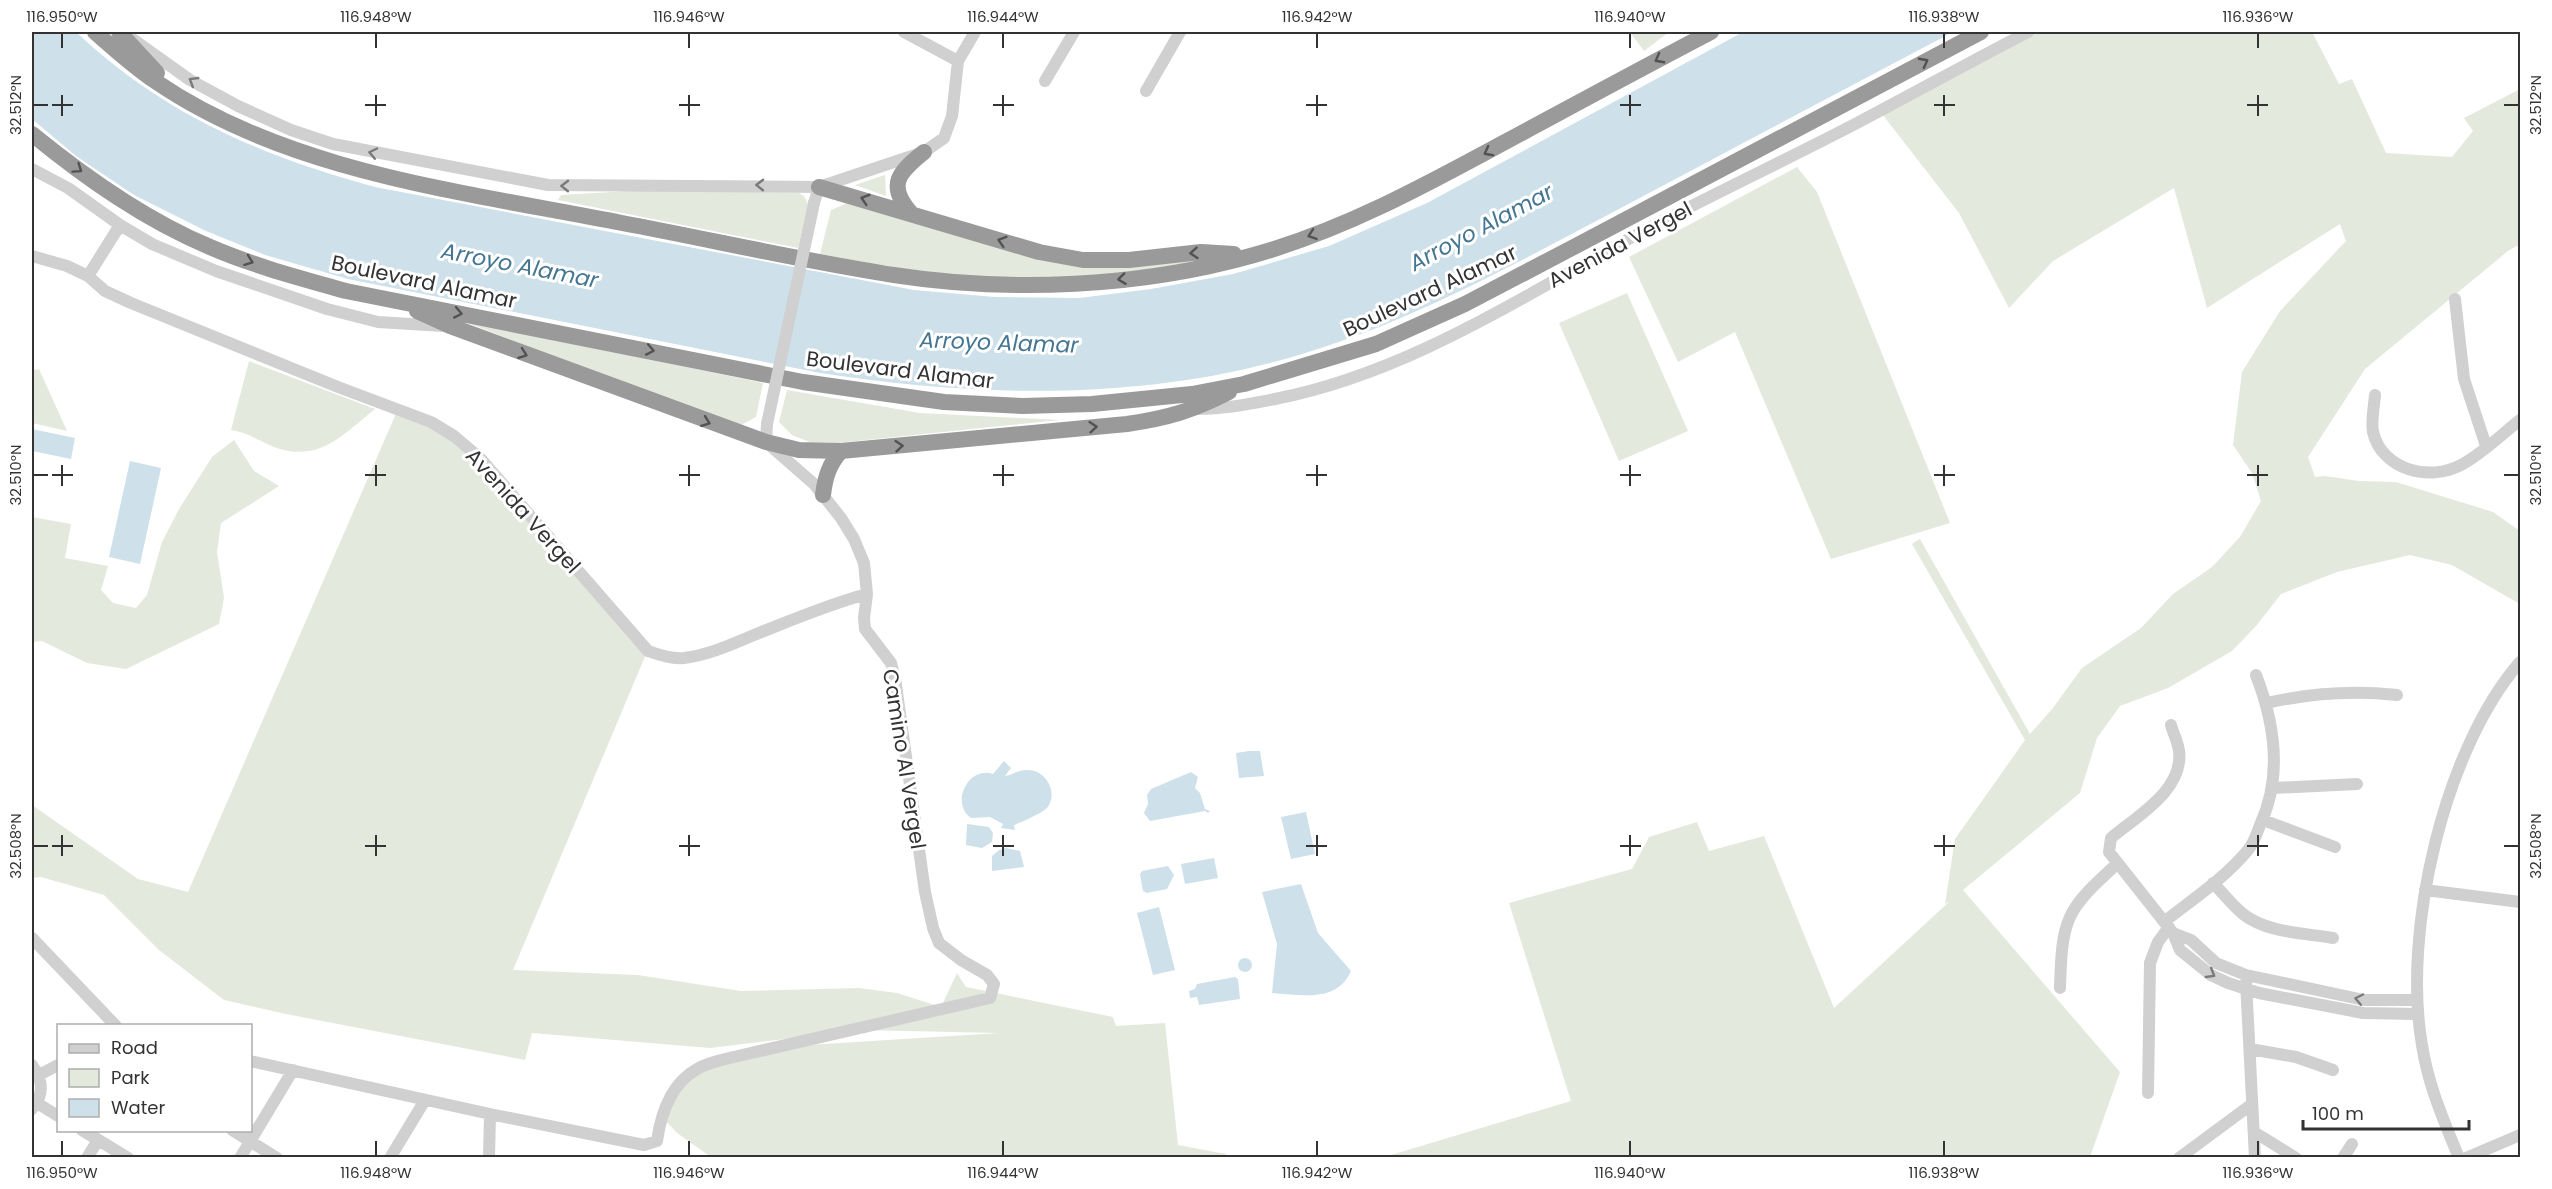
<svg xmlns="http://www.w3.org/2000/svg" width="2552" height="1189" viewBox="0 0 2552 1189" font-family="Poppins,sans-serif">
  <style>
    .green { fill: #e3e9dc }
    .water { fill: #cee0ea }
    .lines { fill: none; stroke-linecap: round; stroke-linejoin: round }
    .minor { stroke: #d0d0d0; stroke-width: 12 }
    .highway { stroke: #9a9a9a; stroke-width: 16 }
    .minor-bridge { stroke: #d0d0d0; stroke-width: 12 }
    .oneway { stroke: #525252 }
    .oneway2 { stroke: #7a7a7a }
    .ticks { fill: none; stroke: #333; stroke-width: 2 }
    .labels { text-anchor: middle; stroke-width: 6; stroke-linejoin: round; paint-order: stroke }
    .street-label { font-size: 21px; fill: #333; stroke: #fff }
    .water-label { font-size: 22px; font-style: italic; fill: #447692; stroke: #fff }
    .neatline { fill: none; stroke: #333; stroke-width: 2 }
    .ticks-label { font-size: 15px; text-anchor: middle; fill: #333 }
  </style>
  <rect width="100%" height="100%" fill="#fff"/>
  <path class="green" d="M 1630,32 L 1669,32 L 1644,51 Z
    M 2027,32 L 2312,32 L 2339,84 L 2352,79 L 2386,153 L 2452,157 L 2473,131 L 2464,118 L 2520,89 L 2520,244 L 2508,251 L 2365,369 L 2308,457 L 2315,477 L 2325,476 L 2359,481 L 2396,482 L 2493,512 L 2520,531 L 2520,604 L 2452,565 L 2410,555 L 2337,572 L 2281,594 L 2256,626 L 2232,651 L 2168,688 L 2120,706 L 2097,738 L 2080,793 L 1963,890 L 2120,1072 L 2090,1157 L 1381,1158 L 1571,1101 L 1509,903 L 1632,869 L 1649,837 L 1697,822 L 1709,851 L 1764,836 L 1834,1008 L 1950,901 L 1945,904 L 1955,839 L 2025,740 L 1912,544 L 1920,539 L 2030,734 L 2053,708 L 2082,668 L 2141,628 L 2173,594 L 2212,567 L 2240,537 L 2261,501 L 2252,473 L 2233,445 L 2242,372 L 2280,311 L 2346,241 L 2340,224 L 2207,308 L 2174,188 L 2053,261 L 2009,308 L 1959,213 L 1879,110 Z
    M 1797,167 L 1817,192 L 1950,523 L 1831,559 L 1735,332 L 1678,362 L 1629,257 Z
    M 885,175 L 886,196 L 855,185 Z
    M 647,190 L 799,193 L 804,196 L 808,204 L 798,248 L 558,200 L 561,195 Z
    M 850,202 L 1097,268 C 1134,269 1171,260 1209,258 C 1159,269 1107,276 1056,278 C 977,282 897,268 820,254 L 831,210 Z
    M 1627,293 L 1688,431 L 1619,461 L 1559,323 Z
    M 460,320 L 763,383 L 756,417 L 741,425 L 724,422 Z
    M 249,361 L 375,409 C 345,433 321,461 280,449 C 263,444 249,432 231,430 Z
    M 39,369 L 67,431 L 32,423 L 32,370 Z
    M 787,390 L 920,413 L 1060,420 L 837,443 L 810,442 L 802,439 L 792,435 L 779,422 Z
    M 398,409 L 477,455 L 649,647 L 513,970 L 638,975 L 741,991 L 859,988 L 897,993 L 941,1007 L 957,973 L 966,987 L 1113,1017 L 1116,1026 L 1165,1023 L 1178,1145 L 1226,1154 L 1226,1157 L 711,1157 L 677,1133 L 663,1118 L 670,1101 L 699,1069 L 776,1047 L 1000,1033 L 859,1030 L 710,1048 L 532,1033 L 525,1060 L 286,1014 L 224,1000 L 159,950 L 104,895 L 41,877 L 32,878 L 32,805 L 138,879 L 188,892 Z
    M 234,440 L 254,471 L 279,486 L 221,523 L 217,552 L 224,598 L 219,624 L 126,669 L 87,663 L 42,641 L 32,642 L 32,517 L 71,524 L 65,558 L 108,566 L 101,590 L 113,603 L 136,608 L 147,595 L 162,542 L 179,509 L 212,457 Z"/>
  <path class="water" d="M 32,32 L 76,32 C 163,114 261,156 375,187 L 914,290 L 995,297 L 1079,298 L 1151,289 L 1233,274 L 1329,246 L 1427,203 L 1743,32 L 1953,32 C 1841,91 1730,150 1619,209 C 1507,268 1397,330 1274,362 C 1127,401 969,396 820,373 L 348,279 L 265,255 L 206,231 L 134,195 L 76,156 L 32,119 Z
    M 32,429 L 75,438 L 71,459 L 32,451 Z
    M 130,461 L 161,468 L 140,564 L 109,557 Z
    M 1249,751 L 1260,751 L 1264,776 L 1239,778 L 1236,753 Z
    M 1004,761 L 1011,768 L 1005,776 C 1013,775 1019,769 1028,770 C 1046,770 1059,793 1047,808 C 1044,812 1020,823 1014,825 L 1015,830 L 1001,828 L 1003,824 L 990,817 L 971,818 C 950,804 968,765 993,774 Z
    M 1191,772 L 1198,777 L 1195,788 L 1200,793 L 1205,809 L 1210,811 L 1208,813 L 1205,811 L 1150,821 L 1144,813 L 1148,804 L 1147,795 L 1151,789 Z
    M 1306,812 L 1315,854 L 1291,859 L 1281,817 Z
    M 967,824 L 989,827 L 993,833 L 992,842 L 982,848 L 966,845 Z
    M 1006,848 L 1020,851 L 1024,867 L 992,871 L 992,856 L 999,850 Z
    M 1214,858 L 1218,878 L 1185,884 L 1181,864 Z
    M 1168,866 L 1174,875 L 1167,889 L 1147,893 L 1143,891 L 1140,874 L 1142,871 Z
    M 1301,884 L 1318,933 L 1351,971 C 1337,1003 1301,995 1272,993 L 1277,944 L 1262,892 Z
    M 1159,907 L 1175,970 L 1153,975 L 1137,913 Z
    M1238 965a7 7 0 1 1 14 0a7 7 0 1 1-14 0Z
    M 1235,977 L 1238,979 L 1240,999 L 1199,1005 L 1197,997 L 1190,998 L 1189,991 L 1195,989 L 1197,984 Z"/>
  <g class="lines">
    <path class="minor" d="M 904,32 L 958,61
      M 131,38 L 190,80 L 238,106 L 291,130 L 333,144 L 548,185 L 819,187
      M 1045,81 L 1074,32
      M 1146,91 L 1180,32
      M 32,169 L 68,188 L 120,225 L 152,244 L 216,271 L 327,309 L 378,322 L 443,326
      M 814,203 L 819,187 L 924,152 L 944,138 L 952,116 L 958,61 L 975,32
      M 32,256 L 67,266 L 88,276 L 105,291 L 131,303 L 338,387 L 431,422 L 454,436 L 480,458 L 648,651 C 660,655 671,659 684,658 C 709,655 732,644 754,635 C 792,620 829,604 867,594
      M 88,276 L 120,225
      M 2455,299 L 2464,379 L 2486,446
      M 2375,395 C 2374,407 2371,421 2373,432 C 2382,470 2429,482 2461,465 C 2482,454 2502,434 2520,420
      M 1197,409 C 1224,409 1249,404 1275,399 C 1413,372 1528,292 1651,227 C 1719,191 1788,159 1857,123 C 1914,93 1970,62 2028,32
      M 2267,703 C 2311,693 2352,690 2397,695
      M 2171,725 C 2173,733 2178,742 2179,751 C 2184,790 2137,816 2111,838 L 2109,852 L 2173,933 L 2180,950 L 2211,975 L 2228,983 L 2259,993 L 2363,1013 L 2417,1014
      M 2274,788 L 2357,784
      M 2263,820 L 2335,847
      M 2213,883 C 2223,893 2232,905 2243,914 C 2267,933 2304,933 2333,938
      M 2425,890 L 2520,902
      M 2165,921 C 2193,899 2225,878 2248,850 C 2254,843 2257,833 2260,825 C 2283,776 2275,724 2256,675
      M 2173,933 L 2191,940 L 2216,963 L 2246,975 L 2364,1000 L 2417,1000
      M 32,938 L 116,1026
      M 2246,982 L 2255,1158
      M 2060,988 C 2062,917 2066,910 2118,863
      M 2250,1049 L 2296,1057 L 2333,1070
      M 250,1061 L 490,1114 L 644,1145 L 657,1141 C 661,1113 672,1083 697,1069 C 709,1062 726,1059 738,1056 L 990,998 L 994,984 L 987,975 L 961,960 L 939,943 L 933,928 L 925,892 L 895,678 L 891,663 L 865,629 L 864,618 L 867,594 L 864,563 L 854,539 L 841,518 L 814,484 L 766,442 L 767,424
      M 32,1065 C 43,1080 45,1094 32,1109
      M 39,1075 L 58,1065
      M 2148,1093 L 2150,963 L 2158,942 L 2169,927
      M 37,1103 L 58,1116
      M 82,1130 L 128,1158
      M 232,1130 L 277,1158
      M 2254,1132 L 2296,1158
      M 87,1158 L 98,1140
      M 240,1158 L 293,1070
      M 390,1158 L 425,1100
      M 489,1158 L 490,1114
      M 2179,1158 L 2252,1104
      M 2343,1158 L 2352,1144
      M 2459,1158 C 2444,1121 2428,1085 2422,1045 C 2402,932 2444,749 2520,662
      M 2466,1158 L 2520,1135"/>
    <path class="highway" d="M 95,32 C 114,49 133,66 155,81 C 289,173 466,192 622,223 C 713,240 803,261 894,275 C 1010,293 1141,287 1254,255 C 1343,230 1424,186 1505,142 C 1574,105 1642,68 1711,32
      M 119,32 L 157,73
      M 32,134 C 86,178 145,220 210,247 C 254,266 300,278 346,291 L 803,382 L 944,402 L 1023,406 L 1092,404 L 1192,394 L 1244,384 L 1376,344 L 1465,304 L 1570,249 L 1981,32
      M 819,187 L 1039,252 L 1083,260 L 1129,260 L 1201,252 L 1234,254
      M 911,213 C 886,185 899,172 924,152
      M 417,311 L 450,326 L 766,442 L 799,450 L 841,451 L 1127,424 C 1168,418 1192,411 1229,392
      M 823,495 C 825,478 829,464 841,451"/>
    <path class="minor-bridge" d="M 767,424 L 814,203"/>
  </g>
  <defs><path id="oneway-chevron" d="M-2-3.5L2.5 0L-2 3.5" fill="none" stroke-width="1.6" stroke-linecap="round" stroke-linejoin="round" transform="scale(1.5)"/></defs>
  <g class="oneway">
    <use href="#oneway-chevron" transform="translate(1659 59) rotate(152)"/>
    <use href="#oneway-chevron" transform="translate(1924 62) rotate(-28)"/>
    <use href="#oneway-chevron" transform="translate(1488 152) rotate(152)"/>
    <use href="#oneway-chevron" transform="translate(78 169) rotate(35)"/>
    <use href="#oneway-chevron" transform="translate(865 199) rotate(-163)"/>
    <use href="#oneway-chevron" transform="translate(1312 235) rotate(161)"/>
    <use href="#oneway-chevron" transform="translate(1002 241) rotate(-163)"/>
    <use href="#oneway-chevron" transform="translate(1194 253) rotate(175)"/>
    <use href="#oneway-chevron" transform="translate(249 261) rotate(20)"/>
    <use href="#oneway-chevron" transform="translate(1122 279) rotate(173)"/>
    <use href="#oneway-chevron" transform="translate(458 313) rotate(11)"/>
    <use href="#oneway-chevron" transform="translate(650 350) rotate(11)"/>
    <use href="#oneway-chevron" transform="translate(523 354) rotate(20)"/>
    <use href="#oneway-chevron" transform="translate(706 422) rotate(20)"/>
    <use href="#oneway-chevron" transform="translate(1093 427) rotate(-5)"/>
    <use href="#oneway-chevron" transform="translate(899 446) rotate(-5)"/>
  </g>
  <g class="oneway2">
    <use href="#oneway-chevron" transform="translate(193 81) rotate(-149)"/>
    <use href="#oneway-chevron" transform="translate(373 153) rotate(-168)"/>
    <use href="#oneway-chevron" transform="translate(760 185) rotate(-179)"/>
    <use href="#oneway-chevron" transform="translate(565 186) rotate(-179)"/>
    <use href="#oneway-chevron" transform="translate(2211 974) rotate(31)"/>
    <use href="#oneway-chevron" transform="translate(2359 999) rotate(-168)"/>
  </g>
  <path class="ticks" d="M 62,33 L 62,48M 376,33 L 376,48M 689,33 L 689,48M 1003,33 L 1003,48M 1317,33 L 1317,48M 1630,33 L 1630,48M 1944,33 L 1944,48M 2258,33 L 2258,48M 62,95 L 62,116M 376,95 L 376,116M 689,95 L 689,116M 1003,95 L 1003,116M 1317,95 L 1317,116M 1630,95 L 1630,116M 1944,95 L 1944,116M 2258,95 L 2258,116M 33,105 L 48,105M 52,105 L 73,105M 365,105 L 386,105M 679,105 L 700,105M 993,105 L 1014,105M 1306,105 L 1327,105M 1620,105 L 1641,105M 1934,105 L 1955,105M 2247,105 L 2268,105M 2504,105 L 2519,105M 62,465 L 62,486M 376,465 L 376,486M 689,465 L 689,486M 1003,465 L 1003,486M 1317,465 L 1317,486M 1630,465 L 1630,486M 1944,465 L 1944,486M 2258,465 L 2258,486M 33,475 L 48,475M 52,475 L 73,475M 365,475 L 386,475M 679,475 L 700,475M 993,475 L 1014,475M 1306,475 L 1327,475M 1620,475 L 1641,475M 1934,475 L 1955,475M 2247,475 L 2268,475M 2504,475 L 2519,475M 62,835 L 62,856M 376,835 L 376,856M 689,835 L 689,856M 1003,835 L 1003,856M 1317,835 L 1317,856M 1630,835 L 1630,856M 1944,835 L 1944,856M 2258,835 L 2258,856M 33,846 L 48,846M 52,846 L 73,846M 365,846 L 386,846M 679,846 L 700,846M 993,846 L 1014,846M 1306,846 L 1327,846M 1620,846 L 1641,846M 1934,846 L 1955,846M 2247,846 L 2268,846M 2504,846 L 2519,846M 62,1141 L 62,1156M 376,1141 L 376,1156M 689,1141 L 689,1156M 1003,1141 L 1003,1156M 1317,1141 L 1317,1156M 1630,1141 L 1630,1156M 1944,1141 L 1944,1156M 2258,1141 L 2258,1156"/>
  <g class="labels">
    <g class="street-label">
      <text transform="translate(1620 245) rotate(-28)" y="7">Avenida Vergel</text>
      <text transform="translate(424 282) rotate(12)" y="7">Boulevard Alamar</text>
      <text transform="translate(1430 291) rotate(-25)" y="7">Boulevard Alamar</text>
      <text transform="translate(900 370) rotate(7)" y="7">Boulevard Alamar</text>
      <text transform="translate(523 511) rotate(48)" y="7">Avenida Vergel</text>
      <text transform="translate(904 759) rotate(81)" y="7">Camino Al Vergel</text>
    </g>
    <g class="water-label">
      <text transform="translate(1481 227) rotate(-28)" y="8">Arroyo Alamar</text>
      <text transform="translate(520 265) rotate(11)" y="8">Arroyo Alamar</text>
      <text transform="translate(999 342) rotate(2)" y="8">Arroyo Alamar</text>
    </g>
  </g>
  <rect width="2552" height="1189" fill="none" stroke="#ffffff" stroke-width="66"/>
  <rect x="57" y="1024" width="195" height="108" fill="#ffffff" stroke="#adadad" stroke-width="1.5"/>
  <rect x="69" y="1044" width="30" height="9" fill="#d0d0d0" stroke="#adadad" stroke-width="1.5"/>
  <text x="111" y="1054" font-size="18" fill="#333333">Road</text>
  <rect x="69" y="1069" width="30" height="18" fill="#e3e9dc" stroke="#adadad" stroke-width="1.5"/>
  <text x="111" y="1084" font-size="18" fill="#333333">Park</text>
  <rect x="69" y="1099" width="30" height="18" fill="#cee0ea" stroke="#adadad" stroke-width="1.5"/>
  <text x="111" y="1114" font-size="18" fill="#333333">Water</text>
  <path d="M2303 1120v9h166v-9" fill="none" stroke="#333333" stroke-width="3"/>
  <text x="2312" y="1120" font-size="18" fill="#333333" stroke="#ffffff" stroke-width="4.5" paint-order="stroke">100 m</text>
  <rect x="33" y="33" width="2486" height="1123" class="neatline"/>
  <g class="ticks-label">
    <text x="62" y="22">116.950°W</text>
    <text x="376" y="22">116.948°W</text>
    <text x="689" y="22">116.946°W</text>
    <text x="1003" y="22">116.944°W</text>
    <text x="1317" y="22">116.942°W</text>
    <text x="1630" y="22">116.940°W</text>
    <text x="1944" y="22">116.938°W</text>
    <text x="2258" y="22">116.936°W</text>
    <text transform="translate(16 105) rotate(-90)" y="5">32.512°N</text>
    <text transform="translate(2536 105) rotate(-90)" y="5">32.512°N</text>
    <text transform="translate(16 475) rotate(-90)" y="5">32.510°N</text>
    <text transform="translate(2536 475) rotate(-90)" y="5">32.510°N</text>
    <text transform="translate(16 846) rotate(-90)" y="5">32.508°N</text>
    <text transform="translate(2536 846) rotate(-90)" y="5">32.508°N</text>
    <text x="62" y="1178">116.950°W</text>
    <text x="376" y="1178">116.948°W</text>
    <text x="689" y="1178">116.946°W</text>
    <text x="1003" y="1178">116.944°W</text>
    <text x="1317" y="1178">116.942°W</text>
    <text x="1630" y="1178">116.940°W</text>
    <text x="1944" y="1178">116.938°W</text>
    <text x="2258" y="1178">116.936°W</text>
  </g>
</svg>
